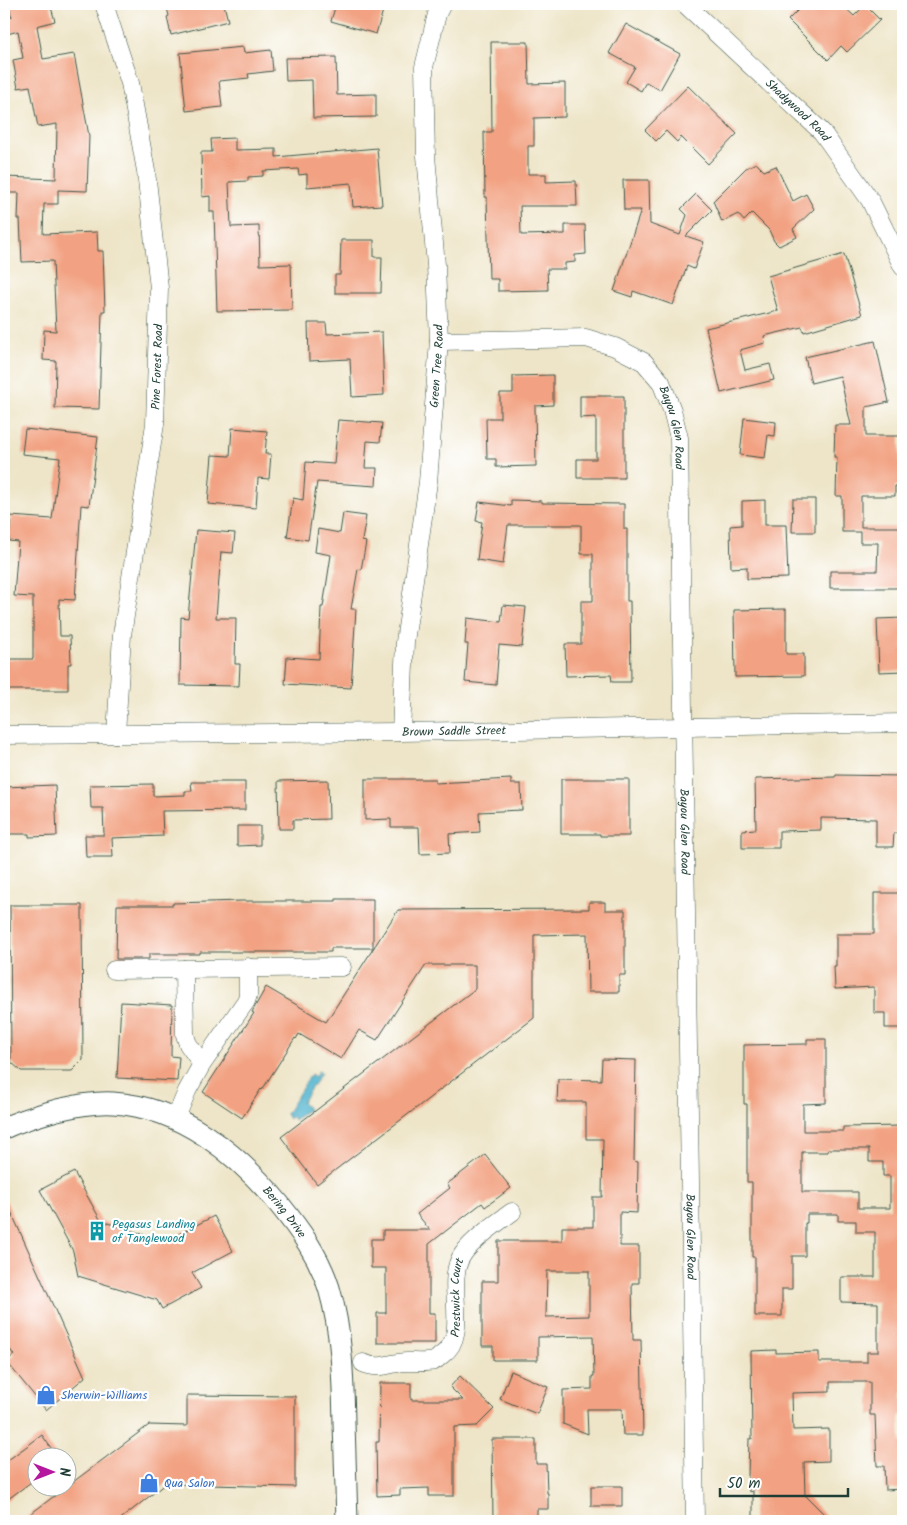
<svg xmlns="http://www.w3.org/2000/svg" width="907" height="1525" viewBox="0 0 907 1525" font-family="Kalam,sans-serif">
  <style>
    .water { fill: #4eb2cd; stroke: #367880 }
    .building { fill: #f2a282; fill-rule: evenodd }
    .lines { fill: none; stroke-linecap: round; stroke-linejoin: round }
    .minor-casing { stroke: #3e564a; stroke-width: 19 }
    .tertiary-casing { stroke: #3e564a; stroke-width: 23 }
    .minor { stroke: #fff; stroke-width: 18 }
    .tertiary { stroke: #fff; stroke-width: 21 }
    .labels { text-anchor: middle; stroke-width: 4.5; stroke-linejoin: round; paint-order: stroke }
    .street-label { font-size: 12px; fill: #1f3d34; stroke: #fff }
    .culture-label { font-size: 12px; fill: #0d838f; stroke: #fff; text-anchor: start }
    .shop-label { font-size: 12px; fill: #366cbe; stroke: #fff; text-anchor: start }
  </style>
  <rect width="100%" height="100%" fill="#fff"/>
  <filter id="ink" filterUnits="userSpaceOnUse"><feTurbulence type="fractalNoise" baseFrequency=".02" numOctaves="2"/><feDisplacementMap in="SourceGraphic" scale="10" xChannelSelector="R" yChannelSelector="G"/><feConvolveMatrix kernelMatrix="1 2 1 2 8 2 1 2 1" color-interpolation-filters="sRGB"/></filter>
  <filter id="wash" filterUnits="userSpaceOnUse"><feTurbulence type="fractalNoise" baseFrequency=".0096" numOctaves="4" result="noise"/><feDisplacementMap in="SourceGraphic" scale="20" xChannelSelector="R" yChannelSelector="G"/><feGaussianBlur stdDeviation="1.12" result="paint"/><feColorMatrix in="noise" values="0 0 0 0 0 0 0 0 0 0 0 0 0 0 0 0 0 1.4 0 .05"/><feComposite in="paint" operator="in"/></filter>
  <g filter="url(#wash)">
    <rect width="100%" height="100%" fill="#eee5c8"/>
    <path class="water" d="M 318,1071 L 321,1073 L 302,1102 L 308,1109 L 294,1120 L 292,1116 L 289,1119 L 286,1114 L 311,1074 L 315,1077 Z"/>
    <g id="blocks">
      <path class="building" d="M 8,4 L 50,4 L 55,21 L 37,26 L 43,59 L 74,54 L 89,136 L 87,191 L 58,190 L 58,204 L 44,204 L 43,234 L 97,232 L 98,251 L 103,251 L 105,311 L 102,311 L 99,409 L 55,408 L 56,361 L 43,360 L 44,330 L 56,331 L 53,261 L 22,262 L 20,219 L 18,219 L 19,193 L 4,193 L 4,177 L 56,179 L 57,124 L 38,127 L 30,86 L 18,88 L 13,60 L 23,58 L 18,31 L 4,35 L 4,20 L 12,17 Z
        M 166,4 L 206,4 L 207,7 L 224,4 L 228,21 L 171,35 L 167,17 L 169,16 Z
        M 336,4 L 385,4 L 376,34 L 331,21 Z
        M 804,4 L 841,4 L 854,16 L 865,5 L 880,20 L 847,52 L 841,46 L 828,60 L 788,20 Z
        M 626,24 L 680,54 L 660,90 L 646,82 L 641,91 L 626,82 L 635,67 L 609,53 Z
        M 491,42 L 528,42 L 529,84 L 565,83 L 565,117 L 534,118 L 534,146 L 528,146 L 528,174 L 546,174 L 546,182 L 576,181 L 577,206 L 520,206 L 521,235 L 565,234 L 565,225 L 585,225 L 586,254 L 575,255 L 575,262 L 565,263 L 565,269 L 547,269 L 548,290 L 498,291 L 498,279 L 489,279 L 487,197 L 485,197 L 484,132 L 492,132 Z
        M 243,47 L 244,53 L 271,50 L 273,71 L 248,74 L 249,78 L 219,81 L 222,107 L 186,111 L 180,53 Z
        M 336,57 L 337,95 L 376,94 L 376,117 L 313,118 L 312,80 L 286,81 L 285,58 Z
        M 688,86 L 737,134 L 708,164 L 681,137 L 677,142 L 666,131 L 656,141 L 645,130 Z
        M 235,138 L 235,150 L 276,149 L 276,157 L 377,148 L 382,205 L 353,207 L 351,183 L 307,187 L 307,174 L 299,175 L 298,169 L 263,171 L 263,176 L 248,177 L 248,181 L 229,182 L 231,227 L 259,226 L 260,265 L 291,264 L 292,310 L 217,311 L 214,212 L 210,212 L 210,196 L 202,197 L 201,152 L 212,152 L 211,139 Z
        M 756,163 L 764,171 L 776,166 L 793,201 L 806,194 L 814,209 L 793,229 L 797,237 L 779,246 L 774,241 L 769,230 L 752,213 L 744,221 L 738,214 L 722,222 L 713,201 L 746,168 Z
        M 623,180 L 649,180 L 650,224 L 680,235 L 687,215 L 681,209 L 696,194 L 712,210 L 686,236 L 704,242 L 694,269 L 687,266 L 673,305 L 633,291 L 632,297 L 614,291 L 641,210 L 624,210 Z
        M 341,240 L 374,240 L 374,257 L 382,257 L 381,293 L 335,293 L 335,275 L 340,275 Z
        M 844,254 L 862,315 L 804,332 L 802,327 L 764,336 L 765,343 L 740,350 L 745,370 L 770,364 L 774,380 L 721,393 L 706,328 L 778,311 L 768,276 Z
        M 308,323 L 326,323 L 327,334 L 382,332 L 384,395 L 352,397 L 350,359 L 309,361 Z
        M 875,341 L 889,402 L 866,407 L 866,436 L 900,436 L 900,486 L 895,486 L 895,496 L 861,496 L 861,527 L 903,527 L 903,588 L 830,588 L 830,571 L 877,571 L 878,543 L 860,543 L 860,532 L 842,532 L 842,496 L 836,496 L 837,457 L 834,457 L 835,425 L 851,425 L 840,376 L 811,383 L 805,357 Z
        M 553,375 L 553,405 L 535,406 L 536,466 L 496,467 L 496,459 L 487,459 L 486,418 L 500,418 L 500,393 L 513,393 L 513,376 Z
        M 580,396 L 624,396 L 624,478 L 577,478 L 577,459 L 596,459 L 596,417 L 580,418 Z
        M 744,418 L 776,422 L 775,436 L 768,435 L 765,458 L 740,455 Z
        M 338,420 L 382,423 L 380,442 L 367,441 L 365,468 L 377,468 L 376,486 L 317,482 L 308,540 L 287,537 L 293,498 L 303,500 L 306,462 L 334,464 Z
        M 232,428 L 267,431 L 265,454 L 271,454 L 269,479 L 258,478 L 256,508 L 208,504 L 212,455 L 230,456 Z
        M 25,429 L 98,437 L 89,506 L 81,505 L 75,600 L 59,599 L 60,636 L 70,636 L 71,664 L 68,664 L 68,690 L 6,690 L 6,659 L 33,659 L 33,597 L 14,596 L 18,542 L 9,541 L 11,516 L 52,519 L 60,458 L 22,454 Z
        M 793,499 L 815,499 L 815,532 L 792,532 Z
        M 511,500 L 542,501 L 542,503 L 624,504 L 624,529 L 627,529 L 627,601 L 630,601 L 631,682 L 612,682 L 611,675 L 566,676 L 565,644 L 581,644 L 581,601 L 593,601 L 593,554 L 581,554 L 581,525 L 508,525 L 503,564 L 477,560 L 482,522 L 476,521 L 479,502 L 511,506 Z
        M 765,500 L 765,525 L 786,525 L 788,578 L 747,579 L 747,567 L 731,568 L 730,526 L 742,525 L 742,501 Z
        M 343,513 L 366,516 L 362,541 L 366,542 L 361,570 L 358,569 L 351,609 L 356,609 L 351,688 L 285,684 L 287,657 L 319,659 L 321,607 L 323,607 L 331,555 L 315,552 L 318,529 L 340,533 Z
        M 196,530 L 235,533 L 233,553 L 221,552 L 216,618 L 236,618 L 235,664 L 240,664 L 239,686 L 180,685 L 181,617 L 188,618 Z
        M 503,605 L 526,607 L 522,647 L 499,645 L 496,685 L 465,682 L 468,644 L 465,644 L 467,618 L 501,622 Z
        M 786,609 L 786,654 L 804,654 L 804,676 L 735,677 L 734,610 Z
        M 903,618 L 903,671 L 879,672 L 877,619 Z
        M 836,775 L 903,776 L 903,833 L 894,833 L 893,847 L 876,847 L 876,819 L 821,818 L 821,830 L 779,831 L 779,848 L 742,848 L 742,830 L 756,829 L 755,779 L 835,777 Z
        M 365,779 L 435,779 L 435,783 L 511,779 L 511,784 L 521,784 L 522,810 L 479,812 L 480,832 L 449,834 L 450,853 L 420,854 L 419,827 L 391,827 L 391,819 L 365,820 Z
        M 561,779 L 629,779 L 629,836 L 600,836 L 600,834 L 561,834 Z
        M 328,780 L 329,819 L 293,820 L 293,829 L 279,829 L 278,781 Z
        M 191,782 L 245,782 L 245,810 L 162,811 L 163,836 L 112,838 L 113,857 L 86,857 L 85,835 L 104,835 L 103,808 L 91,808 L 90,785 L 153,784 L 153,796 L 185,795 L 185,791 L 192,791 Z
        M 55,785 L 57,836 L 29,837 L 29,834 L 4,834 L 4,787 Z
        M 237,826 L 260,826 L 260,845 L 237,846 Z
        M 874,893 L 903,893 L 903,1028 L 885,1028 L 885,1013 L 874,1013 L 874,987 L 835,989 L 834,966 L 836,966 L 836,934 L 874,934 Z
        M 336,899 L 373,899 L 373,948 L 331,948 L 331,952 L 200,952 L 200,954 L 149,954 L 149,959 L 116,959 L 117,905 L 173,905 L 173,903 L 241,901 L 336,901 Z
        M 589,902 L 605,902 L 605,910 L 625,910 L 625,975 L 619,975 L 619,992 L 588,992 L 587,934 L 534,935 L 534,1018 L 317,1184 L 281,1137 L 475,989 L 475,965 L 426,965 L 377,1040 L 359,1030 L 341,1059 L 299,1034 L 296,1039 L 295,1038 L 262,1090 L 261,1089 L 242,1118 L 203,1092 L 254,1013 L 252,1012 L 266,987 L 326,1022 L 398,910 L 589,909 Z
        M 10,905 L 82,905 L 83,1060 L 72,1071 L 21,1071 L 11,1062 Z
        M 121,1002 L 172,1005 L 171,1056 L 179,1057 L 177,1081 L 117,1078 Z
        M 807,1039 L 826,1039 L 826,1103 L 803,1104 L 803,1131 L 843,1131 L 843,1127 L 903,1126 L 903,1415 L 900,1415 L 901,1443 L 903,1443 L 903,1489 L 885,1490 L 884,1466 L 877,1466 L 875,1415 L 870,1415 L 870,1382 L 830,1382 L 830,1392 L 792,1393 L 793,1430 L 829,1429 L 829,1461 L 804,1462 L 805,1495 L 831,1521 L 753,1521 L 753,1491 L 749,1492 L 748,1476 L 749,1439 L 752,1439 L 751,1351 L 776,1350 L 776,1353 L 819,1352 L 819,1362 L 867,1362 L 867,1352 L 878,1352 L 878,1303 L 841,1302 L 841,1277 L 875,1277 L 875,1232 L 856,1232 L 856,1221 L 838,1221 L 838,1214 L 807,1214 L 807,1223 L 805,1223 L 805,1256 L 792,1256 L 792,1289 L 782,1289 L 782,1316 L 755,1316 L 755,1257 L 752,1257 L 752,1182 L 747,1182 L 747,1104 L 744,1104 L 744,1045 L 807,1044 ZM 828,1149 L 869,1149 L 869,1162 L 883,1162 L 883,1176 L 890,1176 L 890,1208 L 858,1208 L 858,1192 L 802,1192 L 802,1152 L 828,1152 Z
        M 602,1059 L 636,1060 L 634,1161 L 638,1162 L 637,1213 L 620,1212 L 620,1246 L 639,1246 L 639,1283 L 632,1283 L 633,1340 L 641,1340 L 643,1435 L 623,1435 L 622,1409 L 587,1409 L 588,1434 L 563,1424 L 563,1390 L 592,1389 L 592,1376 L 594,1376 L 593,1336 L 538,1337 L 538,1360 L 493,1360 L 493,1346 L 482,1346 L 482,1281 L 498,1281 L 498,1241 L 562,1241 L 562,1227 L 593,1227 L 593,1197 L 602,1197 L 603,1139 L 586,1139 L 586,1102 L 557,1102 L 558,1079 L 601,1080 ZM 547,1271 L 589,1271 L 589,1316 L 546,1317 Z
        M 485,1155 L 511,1188 L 485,1207 L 482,1203 L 429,1244 L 429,1313 L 435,1313 L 435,1343 L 377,1343 L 377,1313 L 386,1313 L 386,1268 L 371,1268 L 371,1239 L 383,1239 L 383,1230 L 430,1230 L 417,1214 L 450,1188 L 447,1184 Z
        M 74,1172 L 101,1221 L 165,1241 L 214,1216 L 233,1251 L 192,1273 L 201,1288 L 162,1309 L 157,1300 L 78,1276 L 73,1251 L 40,1190 Z
        M 4,1196 L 85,1377 L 46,1410 L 6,1361 L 14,1355 L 4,1341 Z
        M 511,1371 L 548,1387 L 537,1414 L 500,1399 Z
        M 460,1376 L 494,1409 L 477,1426 L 454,1427 L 454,1496 L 429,1496 L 429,1488 L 400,1489 L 400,1495 L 377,1496 L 376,1442 L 379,1442 L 380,1383 L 411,1383 L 411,1400 L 463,1400 L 450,1387 Z
        M 187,1395 L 295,1396 L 295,1487 L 165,1484 L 118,1521 L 21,1521 L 149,1425 L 187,1426 Z
        M 42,1435 L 58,1458 L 38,1458 L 38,1477 L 4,1502 L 4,1463 Z
        M 492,1439 L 536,1439 L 536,1464 L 546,1464 L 547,1493 L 548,1493 L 548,1509 L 537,1509 L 537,1521 L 493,1521 Z
        M 591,1486 L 622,1486 L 622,1506 L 591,1506 Z"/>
    </g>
  </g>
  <g filter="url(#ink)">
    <use href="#blocks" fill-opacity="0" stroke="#3e564a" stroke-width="1"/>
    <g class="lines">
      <defs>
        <g id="minor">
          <path d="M 104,4 L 130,83 L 146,171 L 159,288 L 155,424 L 122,635 L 116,734"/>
          <path id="s1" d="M 685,4 L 822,132 L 870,200 L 903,267"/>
          <path id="s2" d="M 439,341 L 586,338 L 615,347 L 644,362 L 661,382 L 672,410 L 679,438 L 695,1521"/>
          <path id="s3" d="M 401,732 L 405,642 L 428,482 L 439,341 L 436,265 L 426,156 L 424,67 L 437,14 L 442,4"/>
          <path id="s4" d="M 4,735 L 401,732 L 903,723"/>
          <path d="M 184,969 L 185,1035 L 188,1044 L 202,1064"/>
          <path d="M 114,970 L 342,967"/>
          <path d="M 176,1118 L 187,1091 L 202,1064 L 246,1001 L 248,995 L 248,967"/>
          <path id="s5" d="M 363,1363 C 381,1371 390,1362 407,1362 C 415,1362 426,1363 434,1361 C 437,1360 440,1356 443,1354 C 471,1334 443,1281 463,1254 C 472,1240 498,1222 512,1212"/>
        </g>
        <g id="tertiary">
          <path id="s6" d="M 4,1128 C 21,1120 39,1115 57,1110 C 76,1106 94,1102 113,1103 C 181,1107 238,1154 279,1204 C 300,1230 319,1256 329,1288 C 342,1333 343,1377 344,1423 C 345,1456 346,1489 347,1521"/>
        </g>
      </defs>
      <use href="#minor" class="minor-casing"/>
      <use href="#tertiary" class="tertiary-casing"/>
      <use href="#minor" class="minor"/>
      <use href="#tertiary" class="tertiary"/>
    </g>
  </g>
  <defs>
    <symbol id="building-bare" viewBox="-9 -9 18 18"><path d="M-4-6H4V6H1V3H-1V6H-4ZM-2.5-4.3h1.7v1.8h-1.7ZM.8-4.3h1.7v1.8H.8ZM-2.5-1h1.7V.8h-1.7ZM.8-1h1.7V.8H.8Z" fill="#0f9aa8" stroke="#fff" stroke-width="2.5" paint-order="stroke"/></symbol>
    <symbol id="shop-bare" viewBox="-9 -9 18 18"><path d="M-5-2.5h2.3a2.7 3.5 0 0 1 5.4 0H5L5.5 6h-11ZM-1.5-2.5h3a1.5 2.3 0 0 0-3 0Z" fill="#3f7fe0" stroke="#fff" stroke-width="2.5" paint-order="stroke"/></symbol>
  </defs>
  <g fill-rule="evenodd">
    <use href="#building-bare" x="83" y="1217" width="28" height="28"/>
    <use href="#shop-bare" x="32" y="1381" width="28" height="28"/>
    <use href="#shop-bare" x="135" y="1469" width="28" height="28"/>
  </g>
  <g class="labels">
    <g class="street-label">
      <text dy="4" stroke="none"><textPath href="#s1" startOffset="155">Shadywood Road</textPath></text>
      <text transform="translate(157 367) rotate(-88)" y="4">Pine Forest Road</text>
      <text dy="4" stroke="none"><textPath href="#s3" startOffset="368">Green Tree Road</textPath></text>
      <text dy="4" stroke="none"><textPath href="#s2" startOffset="284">Bayou Glen Road</textPath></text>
      <text dy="4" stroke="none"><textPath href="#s4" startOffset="450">Brown Saddle Street</textPath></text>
      <text dy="4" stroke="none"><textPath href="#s2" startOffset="689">Bayou Glen Road</textPath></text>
      <text dy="4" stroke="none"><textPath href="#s6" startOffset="322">Bering Drive</textPath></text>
      <text dy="4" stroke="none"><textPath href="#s2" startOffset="1094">Bayou Glen Road</textPath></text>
      <text dy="4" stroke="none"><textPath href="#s5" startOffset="144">Prestwick Court</textPath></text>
    </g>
    <g class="culture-label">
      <text x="112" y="1228">Pegasus Landing<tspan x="112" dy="14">of Tanglewood</tspan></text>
    </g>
    <g class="shop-label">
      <text x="61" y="1399">Sherwin-Williams</text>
      <text x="164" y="1487">Qua Salon</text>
    </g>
  </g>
  <rect width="907" height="1525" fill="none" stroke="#fff" stroke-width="20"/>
  <g transform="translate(52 1472) rotate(90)"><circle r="24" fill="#ffffff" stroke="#a5b1ae"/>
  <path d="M0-4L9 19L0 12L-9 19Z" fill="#b5179e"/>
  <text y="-8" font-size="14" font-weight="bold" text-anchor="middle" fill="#1f3d34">N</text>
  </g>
  <path d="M720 1488v8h128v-8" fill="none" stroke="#1f3d34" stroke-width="2.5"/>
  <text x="727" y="1488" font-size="15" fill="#1f3d34" stroke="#ffffff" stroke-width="4" paint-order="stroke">50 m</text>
</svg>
